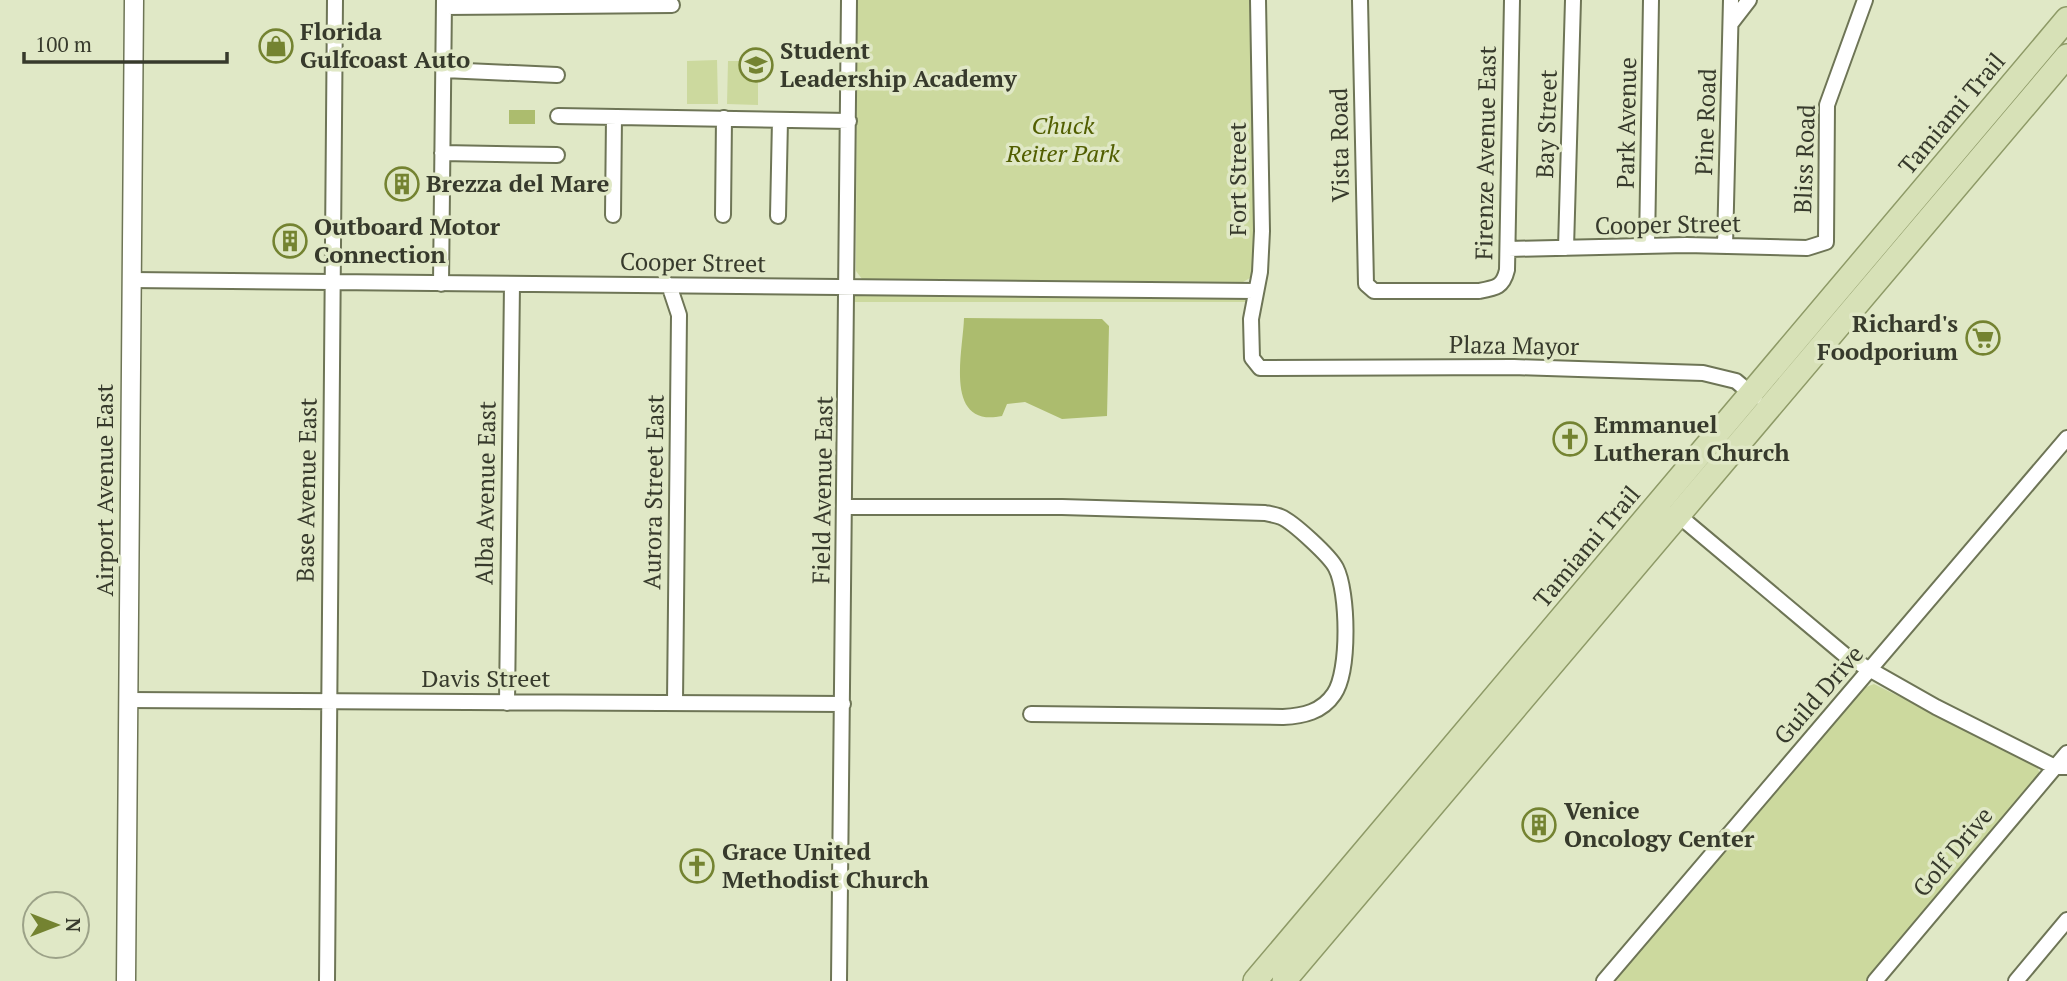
<svg xmlns="http://www.w3.org/2000/svg" width="2067" height="981" viewBox="0 0 2067 981" font-family="'PT Serif',serif">
  <style>
    .green { fill: #ccd99e }
    .water { fill: #acbc6e }
    .lines { fill: none; stroke-linecap: round; stroke-linejoin: round }
    .minor-casing { stroke: #6e7556; stroke-width: 18 }
    .tertiary-casing { stroke: #6e7556; stroke-width: 21 }
    .primary-casing { stroke: #8e9a67; stroke-width: 26 }
    .minor { stroke: #fff; stroke-width: 14 }
    .tertiary { stroke: #fff; stroke-width: 18 }
    .primary { stroke: #d7e1b7; stroke-width: 23 }
    .labels { text-anchor: middle; stroke-width: 7; stroke-linejoin: round; paint-order: stroke }
    .poi-label { font-size: 24px; font-weight: bold; fill: #373a2c; stroke: #e0e8c6; text-anchor: start }
    .street-label { font-size: 24px; fill: #373a2c; stroke: #e0e8c6 }
    .park-label { font-size: 24px; font-style: italic; fill: #515e00; stroke: #e0e8c6 }
  </style>
  <rect width="100%" height="100%" fill="#e0e8c6"/>
  <path class="green" d="M 857,0 L 1254,0 L 1257,250 L 1250,278 L 1243,282 L 862,279 L 856,271 Z
    M 717,60 L 718,104 L 687,104 L 687,61 Z
    M 728,61 L 758,61 L 758,105 L 727,104 Z
    M 850,274 L 858,284 L 1251,285 L 1250,302 L 845,302 Z
    M 1874,684 L 2037,765 L 2040,775 L 1868,981 L 1612,981 L 1861,689 Z"/>
  <path class="water" d="M 509,110 L 535,110 L 535,124 L 509,124 Z
    M 964,318 L 1102,319 L 1109,326 L 1107,416 L 1062,419 L 1025,402 L 1007,404 L 1002,416 C 943,428 963,352 964,318 Z"/>
  <g class="lines">
    <defs>
      <path id="minor" d="M 1258,0 L 1262,231 L 1260,272 L 1251,319 L 1252,358 L 1260,368 L 1514,367 L 1703,373 L 1736,381 L 1755,397
        M 1360,0 L 1366,284 L 1374,291 L 1479,291 C 1496,288 1503,287 1507,270 L 1512,0
        M 444,7 L 672,5
        M 1732,22 L 1749,0
        M 444,70 L 557,75
        M 558,116 L 849,121
        M 442,153 L 557,155
        M 613,215 L 614,117
        M 723,215 L 724,118
        M 778,216 L 780,120
        M 1647,246 L 1651,0
        M 1725,246 L 1731,0
        M 1566,248 L 1573,0
        M 1509,249 L 1686,245 L 1807,248 L 1826,242 L 1827,105 L 1865,0
        M 131,280 L 1255,291
        M 441,284 L 444,0
        M 669,285 L 679,315 L 675,702
        M 846,507 L 1062,507 L 1265,513 C 1270,514 1276,515 1281,517 C 1293,522 1330,556 1336,568 C 1348,591 1350,671 1334,694 C 1322,712 1303,716 1283,717 L 1031,714
        M 1678,515 L 1846,656 L 1936,707 L 2055,767 L 2067,767
        M 128,700 L 843,704
        M 507,703 L 512,284
        M 327,981 L 335,0
        M 839,981 L 849,0
        M 1604,981 L 2067,438
        M 1875,981 L 2067,753
        M 2016,981 L 2067,920"/>
      <path id="tertiary" d="M 126,981 L 134,0"/>
      <path id="primary" d="M 1255,981 L 2067,19
        M 1284,981 L 2067,56"/>
    </defs>
    <use href="#minor" class="minor-casing"/>
    <use href="#tertiary" class="tertiary-casing"/>
    <use href="#primary" class="primary-casing"/>
    <use href="#minor" class="minor"/>
    <use href="#tertiary" class="tertiary"/>
    <use href="#primary" class="primary"/>
  </g>
  <defs>
    <symbol id="shop-ring" viewBox="-11 -11 22 22"><circle r="9.5" fill="#e0e8c6" stroke="#748331" stroke-width="1.5"/><path d="M-5-2.5h2.3a2.7 3.5 0 0 1 5.4 0H5L5.5 6h-11ZM-1.5-2.5h3a1.5 2.3 0 0 0-3 0Z" fill="#748331"/></symbol>
    <symbol id="school-ring" viewBox="-11 -11 22 22"><circle r="9.5" fill="#e0e8c6" stroke="#748331" stroke-width="1.5"/><path d="M0-5L7-2L0 1L-7-2ZM-4 1L0 2.5L4 1V4Q0 6-4 4Z" fill="#748331"/></symbol>
    <symbol id="building-ring" viewBox="-11 -11 22 22"><circle r="9.5" fill="#e0e8c6" stroke="#748331" stroke-width="1.5"/><path d="M-4-6H4V6H1V3H-1V6H-4ZM-2.5-4.3h1.7v1.8h-1.7ZM.8-4.3h1.7v1.8H.8ZM-2.5-1h1.7V.8h-1.7ZM.8-1h1.7V.8H.8Z" fill="#748331"/></symbol>
    <symbol id="supermarket-ring" viewBox="-11 -11 22 22"><circle r="9.5" fill="#e0e8c6" stroke="#748331" stroke-width="1.5"/><path d="M-6-5.5h2.5l.6 2H6L4.5 2H-2.5L-4.4-4H-6ZM-1.5 3.2a1.3 1.3 0 1 0 .1 0ZM3 3.2a1.3 1.3 0 1 0 .1 0Z" fill="#748331"/></symbol>
    <symbol id="church-ring" viewBox="-11 -11 22 22"><circle r="9.5" fill="#e0e8c6" stroke="#748331" stroke-width="1.5"/><path d="M-1.2-6h2.4v3.5h3.3v2.4h-3.3V6h-2.4V-.1h-3.3v-2.4h3.3Z" fill="#748331"/></symbol>
  </defs>
  <g fill-rule="evenodd">
    <use href="#shop-ring" x="257" y="27" width="38" height="38"/>
    <use href="#school-ring" x="737" y="46" width="38" height="38"/>
    <use href="#building-ring" x="383" y="165" width="38" height="38"/>
    <use href="#building-ring" x="271" y="222" width="38" height="38"/>
    <use href="#supermarket-ring" x="1964" y="319" width="38" height="38"/>
    <use href="#church-ring" x="1551" y="420" width="38" height="38"/>
    <use href="#building-ring" x="1520" y="806" width="38" height="38"/>
    <use href="#church-ring" x="678" y="847" width="38" height="38"/>
  </g>
  <g class="labels">
    <g class="poi-label">
      <text x="300" y="40">Florida<tspan x="300" dy="28">Gulfcoast Auto</tspan></text>
      <text x="780" y="59">Student<tspan x="780" dy="28">Leadership Academy</tspan></text>
      <text x="426" y="192">Brezza del Mare</text>
      <text x="314" y="235">Outboard Motor<tspan x="314" dy="28">Connection</tspan></text>
      <text x="1958" y="332" text-anchor="end">Richard's<tspan x="1958" dy="28">Foodporium</tspan></text>
      <text x="1594" y="433">Emmanuel<tspan x="1594" dy="28">Lutheran Church</tspan></text>
      <text x="1564" y="819">Venice<tspan x="1564" dy="28">Oncology Center</tspan></text>
      <text x="722" y="860">Grace United<tspan x="722" dy="28">Methodist Church</tspan></text>
    </g>
    <g class="street-label">
      <text transform="translate(1952 114) rotate(-50)" y="8">Tamiami Trail</text>
      <text transform="translate(1706 122) rotate(-88)" y="8">Pine Road</text>
      <text transform="translate(1627 123) rotate(-89)" y="8">Park Avenue</text>
      <text transform="translate(1547 124) rotate(-88)" y="8">Bay Street</text>
      <text transform="translate(1340 145) rotate(-91)" y="8">Vista Road</text>
      <text transform="translate(1486 153) rotate(-89)" y="8">Firenze Avenue East</text>
      <text transform="translate(1805 159) rotate(-88)" y="8">Bliss Road</text>
      <text transform="translate(1238 179) rotate(-90)" y="8">Fort Street</text>
      <text transform="translate(1668 225) rotate(-1)" y="8">Cooper Street</text>
      <text transform="translate(693 263) rotate(1)" y="8">Cooper Street</text>
      <text transform="translate(1514 346) rotate(1)" y="8">Plaza Mayor</text>
      <text transform="translate(105 490) rotate(-90)" y="8">Airport Avenue East</text>
      <text transform="translate(307 490) rotate(-89)" y="8">Base Avenue East</text>
      <text transform="translate(823 490) rotate(-89)" y="8">Field Avenue East</text>
      <text transform="translate(654 492) rotate(-89)" y="8">Aurora Street East</text>
      <text transform="translate(486 493) rotate(-89)" y="8">Alba Avenue East</text>
      <text transform="translate(1587 547) rotate(-50)" y="8">Tamiami Trail</text>
      <text x="486" y="687">Davis Street</text>
      <text transform="translate(1819 695) rotate(-49)" y="8">Guild Drive</text>
      <text transform="translate(1953 852) rotate(-50)" y="8">Golf Drive</text>
    </g>
    <g class="park-label">
      <text x="1063" y="134">Chuck<tspan x="1063" dy="28">Reiter Park</tspan></text>
    </g>
  </g>
  <g transform="translate(56 925) rotate(90)"><circle r="33" fill="#e0e8c6" stroke="#9ca288" stroke-width="2"/>
  <path d="M0-5L12 26L0 18L-12 26Z" fill="#748331"/>
  <text y="-10" font-size="19" font-weight="bold" text-anchor="middle" fill="#373a2c">N</text>
  </g>
  <path d="M24 52v10h203v-10" fill="none" stroke="#373a2c" stroke-width="3.5"/>
  <text x="35" y="52" font-size="21" fill="#373a2c" stroke="#e0e8c6" stroke-width="5" paint-order="stroke">100 m</text>
</svg>
